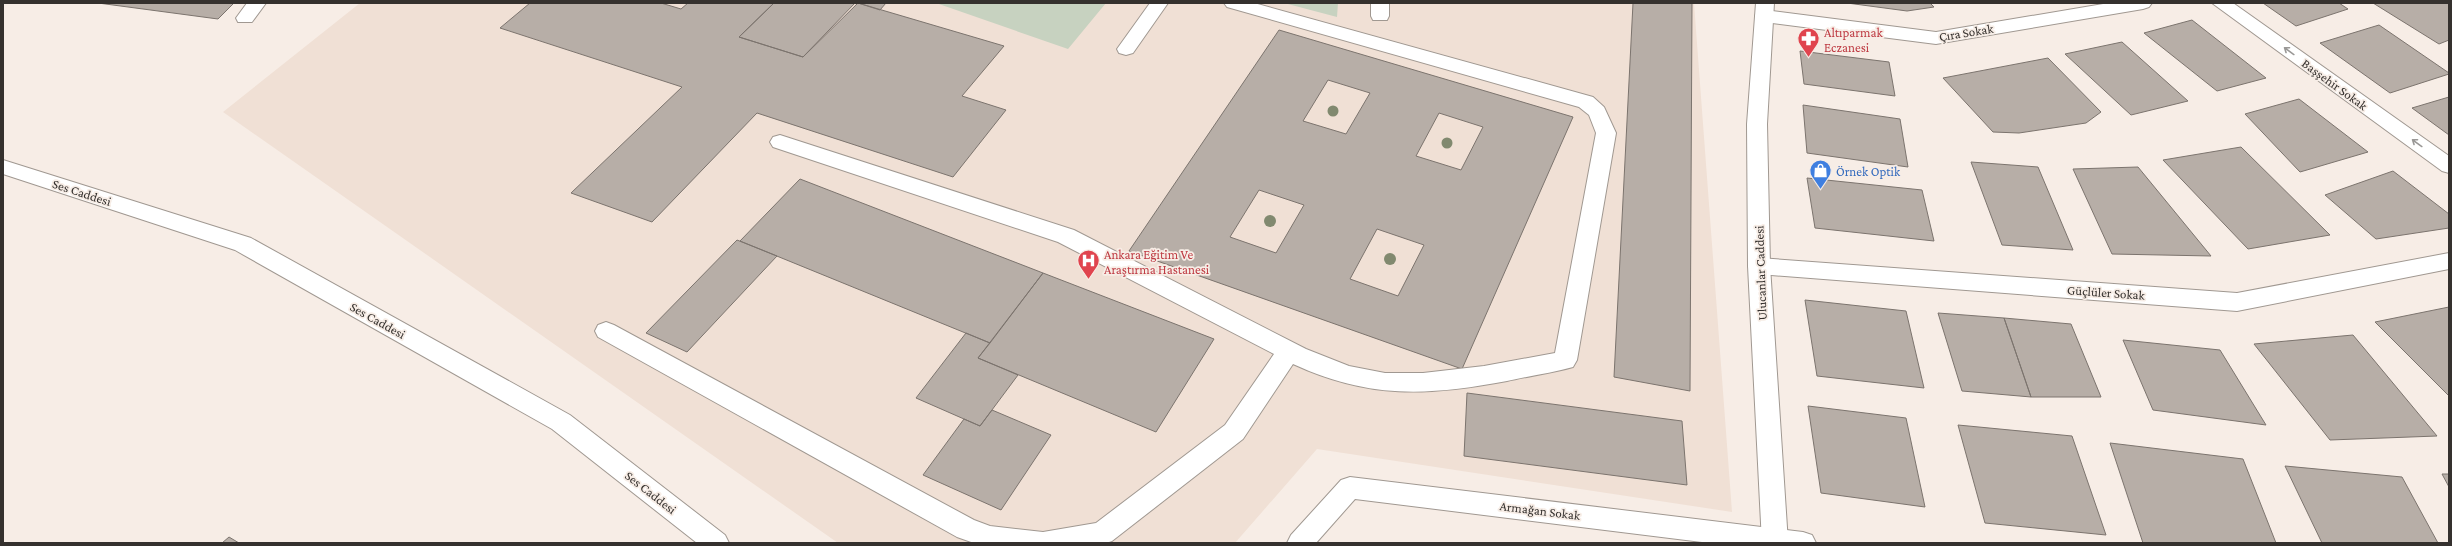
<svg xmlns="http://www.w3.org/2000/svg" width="2452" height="546" viewBox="0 0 2452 546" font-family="'Crimson Pro',serif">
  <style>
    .built { fill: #f0e0d5 }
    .green { fill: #c7d2c0 }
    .building { fill: #b7aea7; stroke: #7c746e; fill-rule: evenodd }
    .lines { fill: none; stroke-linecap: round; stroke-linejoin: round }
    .minor-casing { stroke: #a09891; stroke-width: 2 }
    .major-casing { stroke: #a09891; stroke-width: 2 }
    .minor { fill: #fff; fill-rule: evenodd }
    .major { fill: #fff; fill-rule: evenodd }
    .tree { fill: #81896f }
    .oneway { stroke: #9a9896 }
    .labels { text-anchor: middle; stroke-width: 3.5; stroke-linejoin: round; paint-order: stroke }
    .health-label { font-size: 13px; fill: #be3a42; stroke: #f7ede6; text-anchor: start }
    .street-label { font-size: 13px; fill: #35312e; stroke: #f7ede6 }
    .shop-label { font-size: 13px; fill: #366cbe; stroke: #f7ede6; text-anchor: start }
  </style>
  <rect width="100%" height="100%" fill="#f7ede6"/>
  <path class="built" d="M 360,3 L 1694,3 L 1732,512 L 1317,449 L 1235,543 L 838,543 L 223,112 Z"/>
  <path class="green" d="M 936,3 L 1106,3 L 1068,49 Z
    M 1284,3 L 1338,3 L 1337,17 Z"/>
  <path class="building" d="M 98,3 L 234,3 L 218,19 Z
    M 530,3 L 661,3 L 681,9 L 688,3 L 774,3 L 739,37 L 803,57 L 858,3 L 1004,46 L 962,96 L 1006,110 L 953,177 L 757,113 L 652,222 L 571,193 L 682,87 L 500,28 Z
    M 774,3 L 855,3 L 803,57 L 739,37 Z
    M 858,3 L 886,3 L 880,10 Z
    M 1633,3 L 1692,3 L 1690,391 L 1614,377 Z
    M 1847,3 L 1930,3 L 1934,7 L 1907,11 Z
    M 2263,3 L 2339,3 L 2348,9 L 2296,26 Z
    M 2373,3 L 2449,3 L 2449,40 L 2439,44 Z
    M 2192,20 L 2266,78 L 2217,91 L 2144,33 Z
    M 2379,25 L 2449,73 L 2449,74 L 2390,93 L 2320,43 Z
    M 1279,30 L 1573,117 L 1462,369 L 1129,251 ZM 1328,80 L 1370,93 L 1346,134 L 1303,121 ZM 1439,113 L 1483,127 L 1461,170 L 1416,156 ZM 1259,190 L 1304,205 L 1276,253 L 1230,237 ZM 1377,229 L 1424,245 L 1398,296 L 1350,279 Z
    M 2122,42 L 2188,101 L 2131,115 L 2065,54 Z
    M 1800,51 L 1889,62 L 1895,96 L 1804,84 Z
    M 2048,58 L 2101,112 L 2086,123 L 2019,133 L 1993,132 L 1943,78 Z
    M 2449,97 L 2449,135 L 2412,108 Z
    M 2299,99 L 2368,152 L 2300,172 L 2245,114 Z
    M 1803,105 L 1900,119 L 1908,167 L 1807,153 Z
    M 2241,147 L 2330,235 L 2248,249 L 2163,160 Z
    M 1971,162 L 2038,167 L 2073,250 L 2002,245 Z
    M 2138,167 L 2211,256 L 2112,254 L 2073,169 Z
    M 2393,171 L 2449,214 L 2449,228 L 2376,239 L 2325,195 Z
    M 1807,178 L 1922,190 L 1934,241 L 1815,228 Z
    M 800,179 L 1043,273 L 990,343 L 740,241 Z
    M 737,240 L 777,256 L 687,352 L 646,333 Z
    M 1043,273 L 1214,339 L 1156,432 L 978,358 Z
    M 1805,300 L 1906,311 L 1924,388 L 1817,376 Z
    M 2449,307 L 2449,396 L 2375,322 Z
    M 1938,313 L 2004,318 L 2031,397 L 1962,391 Z
    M 2004,318 L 2071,324 L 2101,397 L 2031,397 Z
    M 966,333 L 990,343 L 978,358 L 1018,375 L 980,426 L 916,398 Z
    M 2353,335 L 2437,436 L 2330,440 L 2254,344 Z
    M 2123,340 L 2220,350 L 2266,425 L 2153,410 Z
    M 1467,393 L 1682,421 L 1687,485 L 1464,456 Z
    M 1808,406 L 1906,418 L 1925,507 L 1821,493 Z
    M 992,410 L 1051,435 L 1001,510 L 923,475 L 964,419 L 980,426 Z
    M 1958,425 L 2072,436 L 2106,535 L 1985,523 Z
    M 2110,443 L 2243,459 L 2276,543 L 2143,543 Z
    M 2285,466 L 2402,477 L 2438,543 L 2322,543 Z
    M 2442,474 L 2449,474 L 2449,487 Z
    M 229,537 L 239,543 L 222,543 Z"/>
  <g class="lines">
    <defs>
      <path id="minor" d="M 247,3 L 266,3 L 252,22 L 238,22 L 236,18 Z
        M 1150,3 L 1168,3 L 1133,53 L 1126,55 L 1119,53 L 1117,49 Z
        M 1224,3 L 1254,3 L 1593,97 L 1604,107 L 1616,133 L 1577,360 L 1573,367 C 1552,373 1529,376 1507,381 C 1427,396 1369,399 1293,364 L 1243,439 L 1112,541 L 1106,543 L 974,543 L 957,537 L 598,337 L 595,331 L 598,325 L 606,322 L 614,325 L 974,520 L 990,526 L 1043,532 L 1096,523 L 1225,425 L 1274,354 L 1058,242 L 773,147 L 770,142 L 773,137 L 780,135 L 1074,230 L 1306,349 L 1349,366 L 1385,373 L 1423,373 L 1484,366 L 1555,353 L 1596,133 L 1589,115 L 1579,107 L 1227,7 Z
        M 1371,3 L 1389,3 L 1389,16 L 1387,20 L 1373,20 L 1371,16 Z
        M 2109,3 L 2152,3 L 2149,7 L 2143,9 L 1936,44 L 1764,22 L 1757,20 L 1755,16 L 1757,12 L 1764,10 L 1936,32 Z
        M 2212,3 L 2233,3 L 2449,156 L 2449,173 L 2442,171 Z
        M 3,160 L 251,238 L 570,415 L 725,535 L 729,543 L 697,543 L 552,429 L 235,250 L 3,174 Z
        M 2449,253 L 2449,269 L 2237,311 L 1759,274 L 1751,272 L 1748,266 L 1751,260 L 1759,258 L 2237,293 Z
        M 1350,477 L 1803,532 L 1812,535 L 1816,543 L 1710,543 L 1355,499 L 1316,543 L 1287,543 L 1291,535 L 1341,480 Z"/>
      <path id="major" d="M 1756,3 L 1774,3 L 1767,124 L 1770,266 L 1788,543 L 1762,543 L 1748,266 L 1747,124 Z"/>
    </defs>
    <use href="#minor" class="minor-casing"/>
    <use href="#major" class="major-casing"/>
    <use href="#minor" class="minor"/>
    <use href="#major" class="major"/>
  </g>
  <g class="tree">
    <circle cx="1333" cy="111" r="5.5"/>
    <circle cx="1447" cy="143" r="5.5"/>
    <circle cx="1270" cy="221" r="6"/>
    <circle cx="1390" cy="259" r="6"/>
  </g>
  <defs><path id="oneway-shaft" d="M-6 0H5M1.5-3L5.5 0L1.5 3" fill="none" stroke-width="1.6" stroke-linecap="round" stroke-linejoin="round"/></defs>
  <g class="oneway">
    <use href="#oneway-shaft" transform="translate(2289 51) rotate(-144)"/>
    <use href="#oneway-shaft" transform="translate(2417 143) rotate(-144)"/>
  </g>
  <defs>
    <symbol id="pharmacy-pin" viewBox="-11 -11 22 30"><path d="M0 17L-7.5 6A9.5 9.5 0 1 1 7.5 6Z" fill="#e0444e" stroke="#f7ede6"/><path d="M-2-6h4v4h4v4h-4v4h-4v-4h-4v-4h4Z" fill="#fff"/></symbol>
    <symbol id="shop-pin" viewBox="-11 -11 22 30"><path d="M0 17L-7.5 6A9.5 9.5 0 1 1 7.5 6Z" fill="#3f7fe0" stroke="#f7ede6"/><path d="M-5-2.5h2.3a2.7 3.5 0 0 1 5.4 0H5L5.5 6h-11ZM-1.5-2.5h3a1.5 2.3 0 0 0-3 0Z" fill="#fff"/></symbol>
    <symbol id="hospital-pin" viewBox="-11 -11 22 30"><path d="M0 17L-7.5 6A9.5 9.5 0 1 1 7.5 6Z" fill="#e0444e" stroke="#f7ede6"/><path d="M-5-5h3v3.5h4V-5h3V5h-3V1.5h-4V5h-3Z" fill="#fff"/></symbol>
  </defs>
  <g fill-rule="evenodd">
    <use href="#pharmacy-pin" x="1796" y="26" width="25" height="34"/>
    <use href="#shop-pin" x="1808" y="158" width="25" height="34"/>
    <use href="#hospital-pin" x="1076" y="248" width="25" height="34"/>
  </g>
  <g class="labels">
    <g class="health-label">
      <text x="1824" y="37">Altıparmak<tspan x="1824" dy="15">Eczanesi</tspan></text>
      <text x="1104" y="259">Ankara Eğitim Ve<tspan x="1104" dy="15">Araştırma Hastanesi</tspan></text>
    </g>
    <g class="street-label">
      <text transform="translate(1966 32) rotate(-9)" y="5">Çıra Sokak</text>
      <text transform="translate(2335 84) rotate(36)" y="5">Başşehir Sokak</text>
      <text transform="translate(82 192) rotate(18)" y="5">Ses Caddesi</text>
      <text transform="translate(1760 273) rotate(-92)" y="5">Ulucanlar Caddesi</text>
      <text transform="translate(2106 292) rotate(4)" y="5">Güçlüler Sokak</text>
      <text transform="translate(378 320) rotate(29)" y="5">Ses Caddesi</text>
      <text transform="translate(651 492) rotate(38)" y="5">Ses Caddesi</text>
      <text transform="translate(1540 510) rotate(7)" y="5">Armağan Sokak</text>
    </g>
    <g class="shop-label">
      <text x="1836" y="176">Örnek Optik</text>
    </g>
  </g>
  <rect width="2452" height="546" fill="none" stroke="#35312e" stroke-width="8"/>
</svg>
